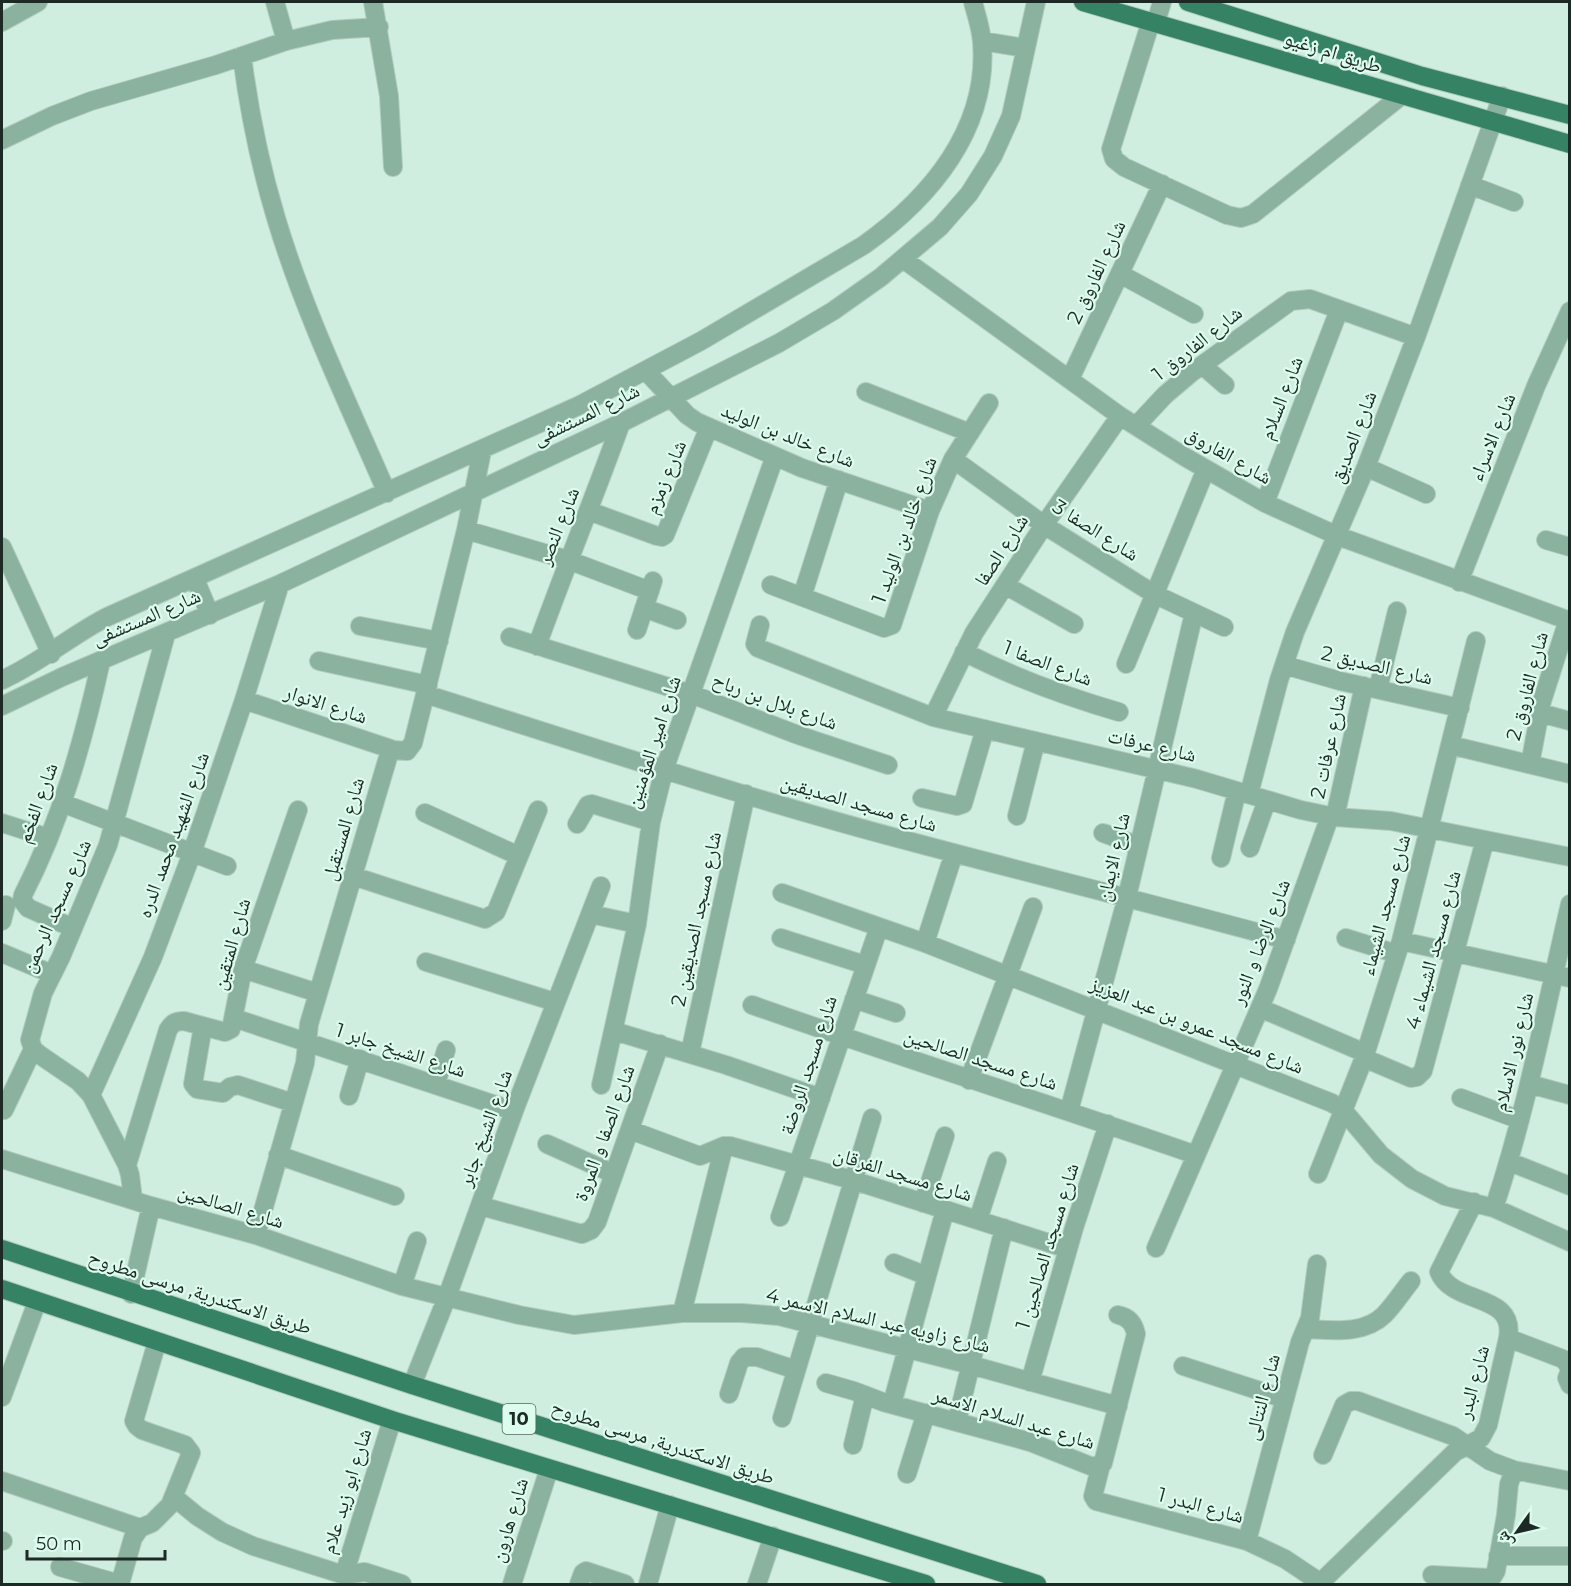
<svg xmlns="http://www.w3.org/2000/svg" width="1571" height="1586" viewBox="0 0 1571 1586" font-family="Montserrat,'Noto Naskh Arabic',sans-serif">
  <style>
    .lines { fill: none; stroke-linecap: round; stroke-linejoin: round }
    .minor-casing { stroke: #afcbbd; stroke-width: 20 }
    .major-casing { stroke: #afcbbd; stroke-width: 20 }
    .minor { stroke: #8bb19f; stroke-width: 18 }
    .major { stroke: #358265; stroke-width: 18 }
    .labels { text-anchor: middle; stroke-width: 4.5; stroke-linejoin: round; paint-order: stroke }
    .shield { fill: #dcfced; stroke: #566860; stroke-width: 1.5 }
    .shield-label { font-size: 18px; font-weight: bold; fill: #1d2924 }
    .street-label { font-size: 20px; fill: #1d2924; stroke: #dcfced }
  </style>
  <rect width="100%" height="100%" fill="#cfeedf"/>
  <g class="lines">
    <defs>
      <path id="minor" d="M 275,2 L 286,41
        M 373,2 L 389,96 L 393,167
        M 1151,21 L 1111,149 L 1114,159 L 1124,167 L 1227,215 L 1241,218 L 1253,214 L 1401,96
        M 2,22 L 38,2
        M 1156,22 L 1162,2
        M 982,41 L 1025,48
        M 242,56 C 249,111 260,165 276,218 C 304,312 348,403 387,493
        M 2,140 L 52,116 L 91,101 L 216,65 L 286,41 L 332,30 L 379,27
        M 1470,185 L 1514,202
        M 903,259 L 1120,416 L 1185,457 L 1265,503 L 1338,536 L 1570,621
        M 1120,274 L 1194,314
        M 1202,365 L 1225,385
        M 646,371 L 687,415 L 697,422 L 802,468 L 930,511
        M 1070,379 L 1162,184
        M 866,392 L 970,433
        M 1136,426 L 1165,395 L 1191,373 L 1291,301 L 1310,299 L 1416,337
        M 953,459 L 1044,525 L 1154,594 L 1224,627
        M 1366,467 L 1426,494
        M 1265,503 L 1339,310
        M 589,511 L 657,536 L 662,537 L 665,535 L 709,427
        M 466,530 L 568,560 L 650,591
        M 1546,540 L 1570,547
        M 2,547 L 51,654
        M 195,579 L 210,615
        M 1459,582 L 1536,386 L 1570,311
        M 771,585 L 884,628 L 892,625 L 930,511 L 953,459 L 989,403
        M 1005,585 L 1074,624
        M 802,597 L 839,480
        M 644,608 L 677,620
        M 760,625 L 755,644 L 758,648 L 933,717 L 1197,779 L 1301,810 L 1335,817 L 1391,821 L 1570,857
        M 360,626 L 439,641
        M 637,630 L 653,581
        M 510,637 L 691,694 L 798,735 L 888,765
        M 537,646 C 564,571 594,498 621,423
        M 964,652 C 1015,678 1064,696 1119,712
        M 319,661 L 428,685
        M 1126,664 L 1206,469
        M 1284,665 L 1340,681 L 1460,708
        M 2,680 C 40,663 70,636 107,617 L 578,406 L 701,341 L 864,245 C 930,198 989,129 982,42 C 981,28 976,14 973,2
        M 1378,689 L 1397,611
        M 425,694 C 587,745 748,799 912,842 C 1036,875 1161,906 1286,940
        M 244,700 L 394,750
        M 2,706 L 62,677 L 280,584 L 621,423 L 779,343 L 833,311 L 881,277 L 940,227 L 969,194 L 993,156 L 1011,116 L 1036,2
        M 1540,713 L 1570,721
        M 933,717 L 974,633 L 1044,525 L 1120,416
        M 1450,745 L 1570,774
        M 1530,764 L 1542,701 L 1568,620
        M 1249,794 L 1279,680 L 1295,632 L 1366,467 L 1416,337 L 1502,96
        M 922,798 L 957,806 L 963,804 L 985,729
        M 62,803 L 227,866
        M 425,813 L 519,856
        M 1017,816 L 1036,741
        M 1335,817 L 1364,686
        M 2,823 L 49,838
        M 577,824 L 588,805 L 592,804 L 651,822
        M 1103,833 L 1139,846
        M 1250,848 L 1267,800
        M 1221,858 L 1237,791
        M 353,876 L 485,919 L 496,912 L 538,810
        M 782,893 L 925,943 L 1332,1103 L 1343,1110 L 1381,1155 L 1412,1179 L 1445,1196 L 1494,1208 L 1570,1242
        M 590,914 L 637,924
        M 2,921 L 6,905
        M 73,928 L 28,908 L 22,900 L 23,895 C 61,821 83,742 101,661
        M 781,938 L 865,965
        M 1346,938 L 1397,954
        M 1401,941 L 1570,978
        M 925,943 L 954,853
        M 2,953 L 52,974
        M 426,962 L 555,1002
        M 243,969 L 318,993
        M 854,999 L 896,1013
        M 752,1005 C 899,1057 1049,1104 1196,1155
        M 1260,1008 L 1365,1053
        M 234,1018 L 514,1111
        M 203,1026 L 193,1084 L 197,1089 L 223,1093 L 230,1087 L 238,1085 L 293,1103
        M 614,1031 L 726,1065 L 821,1098
        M 690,1053 L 746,794
        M 1364,1058 L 1411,1078 L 1417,1077 L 1423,1071 L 1485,840
        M 969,1080 L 1033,907
        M 436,1084 L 446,1050
        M 1529,1084 L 1570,1095
        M 601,1085 L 637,924 L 651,822 L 664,770 L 775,456
        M 91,1095 L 153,957 L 192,853 L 244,700 L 280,584
        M 349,1096 L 360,1059
        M 1461,1098 L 1520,1120
        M 4,1110 L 33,1049
        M 1069,1111 L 1127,897 L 1194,613
        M 630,1130 L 700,1156 L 724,1146 L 730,1146 L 852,1180 L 1068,1249
        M 547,1144 L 614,1174
        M 278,1155 L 395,1196
        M 2,1159 L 151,1206 L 256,1235 L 402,1286 L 519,1315 L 574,1325 L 682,1313 L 742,1313 L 779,1316 L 971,1365 L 1118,1406
        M 1510,1162 L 1570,1186
        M 127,1165 L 91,1095 L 78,1081 L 40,1055 L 33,1049 L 30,1040 L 43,993 L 61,957 L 108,845 L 166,634
        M 1318,1174 L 1364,1058 L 1401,941 L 1476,641
        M 133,1199 L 130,1175 L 127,1165 L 168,1030 C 172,1023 176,1021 184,1021 L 225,1032 L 231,1029 L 243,969 L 298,810
        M 923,1203 L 945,1136
        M 481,1206 L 582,1234 L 591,1230 L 597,1222 L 660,1044
        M 1494,1208 C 1527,1109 1546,1006 1570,904
        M 780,1217 L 879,927
        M 978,1220 L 997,1161
        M 256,1235 L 305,1063 L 309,1024 L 389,754 L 394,750 L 407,751 L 413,743 L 466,530 L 482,451
        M 1156,1248 L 1268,989 L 1330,816
        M 894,1263 L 927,1276
        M 402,1286 L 417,1241
        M 131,1294 L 151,1206
        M 682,1313 L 724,1146
        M 1306,1329 C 1331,1330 1364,1335 1384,1315 C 1394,1305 1402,1292 1411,1281
        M 1508,1338 L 1563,1359 L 1570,1367
        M 1183,1366 L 1285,1399
        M 1570,1370 L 1567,1378 L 1570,1385
        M 1030,1382 L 1074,1228 L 1108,1124
        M 826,1383 L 854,1391 L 883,1402 L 1030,1442 L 1093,1467 L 1103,1463 L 1136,1334 C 1134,1324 1129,1317 1118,1315
        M 412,1385 L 447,1297 L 514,1111 L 601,886
        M 729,1394 L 739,1363 L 744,1357 L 757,1357 L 796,1370
        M 2,1397 L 37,1302
        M 892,1404 L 945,1210
        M 782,1418 L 872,1118
        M 957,1421 L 1004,1228
        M 853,1445 L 865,1395
        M 1323,1455 L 1344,1405 L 1351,1401 L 1358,1401 L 1453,1436 L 1490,1461 L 1514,1470 L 1570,1481
        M 1101,1465 L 1093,1496 L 1096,1501 L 1247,1541 L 1285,1559 L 1321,1583
        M 907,1474 L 926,1413
        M 2,1481 L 140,1528
        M 174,1497 L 197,1516 L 222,1532 L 253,1546 L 344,1575 L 365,1572 L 402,1584
        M 2,1541 L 3,1541
        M 1247,1541 L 1300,1342 L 1310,1318 L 1317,1264
        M 1498,1556 L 1570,1556
        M 60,1567 L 120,1584
        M 344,1575 L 392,1420
        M 1432,1575 L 1489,1578 L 1493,1576 L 1496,1571 L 1506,1515 L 1509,1484 L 1514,1470
        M 120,1584 L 133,1538 L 140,1528 L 152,1523 L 170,1505 L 191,1453 L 185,1445 L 142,1430 L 137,1426 L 134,1421 L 157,1342
        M 512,1584 L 549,1469
        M 579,1584 L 583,1573 L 586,1571 L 625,1584
        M 648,1584 L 670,1505
        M 757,1584 L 773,1536
        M 1319,1584 L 1455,1452 L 1481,1438 L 1488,1425 L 1508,1338 C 1516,1292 1453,1306 1439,1272 L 1474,1202"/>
      <path id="major" d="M 1083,2 L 1570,144
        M 1188,2 L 1422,76 L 1570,115
        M 2,1249 L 412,1385 L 1037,1584
        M 2,1289 L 392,1420 L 926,1584"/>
    </defs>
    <use href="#minor" class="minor-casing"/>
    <use href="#major" class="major-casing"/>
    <use href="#minor" class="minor"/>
    <use href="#major" class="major"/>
  </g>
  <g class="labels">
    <rect class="shield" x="502.5" y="1404" width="33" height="30" rx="4.5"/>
    <g class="shield-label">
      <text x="519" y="1425">10</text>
    </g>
    <g class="street-label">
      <text transform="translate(1333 52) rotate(17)" y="7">طريق ام زغيو</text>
      <text transform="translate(1096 272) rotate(-65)" y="7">شارع الفاروق 2</text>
      <text transform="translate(1197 343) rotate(-38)" y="7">شارع الفاروق 1</text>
      <text transform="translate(1281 398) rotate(-69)" y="7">شارع السلام</text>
      <text transform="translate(586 414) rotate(-26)" y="7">شارع المستشفى</text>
      <text transform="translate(788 435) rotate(22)" y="7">شارع خالد بن الوليد</text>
      <text transform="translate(1353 437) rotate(-69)" y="7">شارع الصديق</text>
      <text transform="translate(1492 437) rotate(-68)" y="7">شارع الاسراء</text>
      <text transform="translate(1229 455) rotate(30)" y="7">شارع الفاروق</text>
      <text transform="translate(665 477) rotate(-67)" y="7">شارع زمزم</text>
      <text transform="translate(558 526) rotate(-68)" y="7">شارع النصر</text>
      <text transform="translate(904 530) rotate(-70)" y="7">شارع خالد بن الوليد 1</text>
      <text transform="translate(1096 530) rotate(32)" y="7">شارع الصفا 3</text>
      <text transform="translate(1001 550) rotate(-57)" y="7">شارع الصفا</text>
      <text transform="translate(146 617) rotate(-23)" y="7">شارع المستشفى</text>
      <text transform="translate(1048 663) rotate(21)" y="7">شارع الصفا 1</text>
      <text transform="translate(1377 665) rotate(13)" y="7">شارع الصديق 2</text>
      <text transform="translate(1527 686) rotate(-75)" y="7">شارع الفاروق 2</text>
      <text transform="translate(775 701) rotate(20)" y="7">شارع بلال بن رباح</text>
      <text transform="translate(326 704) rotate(18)" y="7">شارع الانوار</text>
      <text transform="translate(653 742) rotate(-72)" y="7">شارع امير المؤمنين</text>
      <text transform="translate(1152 745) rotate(13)" y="7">شارع عرفات</text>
      <text transform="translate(1328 746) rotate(-78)" y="7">شارع عرفات 2</text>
      <text transform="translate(37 803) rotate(-70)" y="7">شارع الفخم</text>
      <text transform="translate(859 803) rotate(16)" y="7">شارع مسجد الصديقين</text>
      <text transform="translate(343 829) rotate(-74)" y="7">شارع المستقبل</text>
      <text transform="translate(173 835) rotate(-70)" y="7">شارع الشهيد محمد الدره</text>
      <text transform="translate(1113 857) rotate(-77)" y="7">شارع الايمان</text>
      <text transform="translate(1385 905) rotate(-75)" y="7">شارع مسجد الشيماء</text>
      <text transform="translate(56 906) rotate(-66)" y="7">شارع مسجد الرحمن</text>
      <text transform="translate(696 919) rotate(-78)" y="7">شارع مسجد الصديقين 2</text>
      <text transform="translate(1260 942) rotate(-69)" y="7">شارع الرضا و النور</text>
      <text transform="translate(231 944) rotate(-74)" y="7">شارع المتقين</text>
      <text transform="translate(1433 950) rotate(-75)" y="7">شارع مسجد الشيماء 4</text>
      <text transform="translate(1197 1025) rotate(22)" y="7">شارع مسجد عمرو بن عبد العزيز</text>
      <text transform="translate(401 1050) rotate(18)" y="7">شارع الشيخ جابر 1</text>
      <text transform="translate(1513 1052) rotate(-77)" y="7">شارع نور الاسلام</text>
      <text transform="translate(981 1059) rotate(18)" y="7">شارع مسجد الصالحين</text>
      <text transform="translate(808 1065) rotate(-72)" y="7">شارع مسجد الروضة</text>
      <text transform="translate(485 1128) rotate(-70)" y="7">شارع الشيخ جابر</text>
      <text transform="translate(604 1133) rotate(-70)" y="7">شارع الصفا و المروة</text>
      <text transform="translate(903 1174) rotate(17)" y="7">شارع مسجد الفرقان</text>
      <text transform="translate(231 1206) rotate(17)" y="7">شارع الصالحين</text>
      <text transform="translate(1047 1246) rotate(-73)" y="7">شارع مسجد الصالحين 1</text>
      <text transform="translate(200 1292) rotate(18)" y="7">طريق الاسكندرية, مرسى مطروح</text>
      <text transform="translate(878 1320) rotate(13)" y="7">شارع زاويه عبد السلام الاسمر 4</text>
      <text transform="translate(1473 1382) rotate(-75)" y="7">شارع البدر</text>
      <text transform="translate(1262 1397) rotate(-75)" y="7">شارع النتالى</text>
      <text transform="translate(1014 1418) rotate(17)" y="7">شارع عبد السلام الاسمر</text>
      <text transform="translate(663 1442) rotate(18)" y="7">طريق الاسكندرية, مرسى مطروح</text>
      <text transform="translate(346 1491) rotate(-73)" y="7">شارع ابو زيد علام</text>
      <text transform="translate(1201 1505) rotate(15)" y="7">شارع البدر 1</text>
      <text transform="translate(509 1520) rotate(-73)" y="7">شارع هارون</text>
    </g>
  </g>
  <rect width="1571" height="1586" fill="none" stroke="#1d2924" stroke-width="6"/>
  <g transform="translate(1517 1532) rotate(236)" stroke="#dcfced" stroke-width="4.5" paint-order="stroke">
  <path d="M0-4.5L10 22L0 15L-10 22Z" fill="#1d2924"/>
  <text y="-9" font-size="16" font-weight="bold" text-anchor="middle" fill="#1d2924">ش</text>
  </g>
  <path d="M27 1550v9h138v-9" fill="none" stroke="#1d2924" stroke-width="3"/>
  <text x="36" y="1550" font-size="18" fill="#1d2924" stroke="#dcfced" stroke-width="4.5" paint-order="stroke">50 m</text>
</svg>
